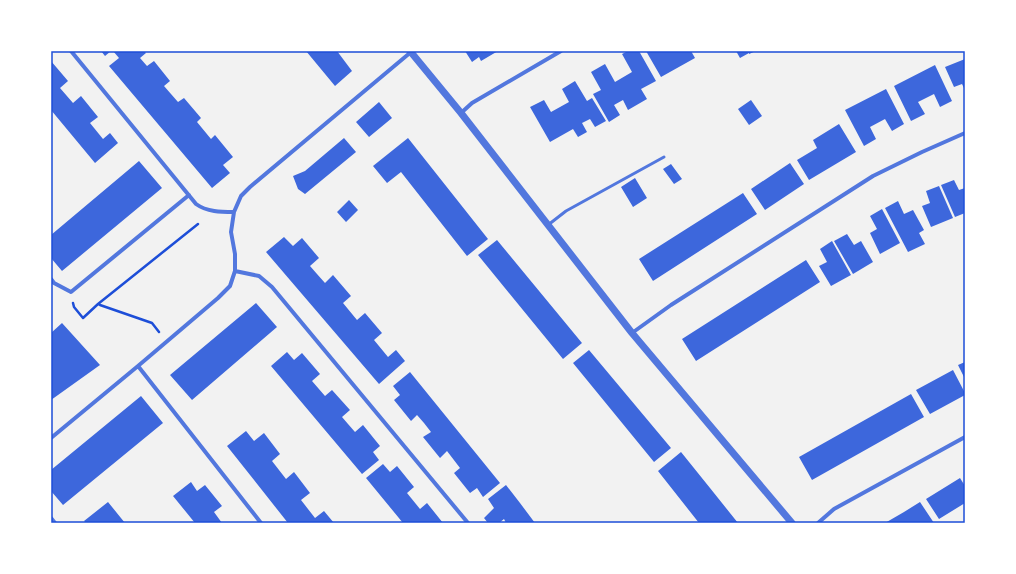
<svg xmlns="http://www.w3.org/2000/svg" width="1016" height="574" viewBox="0 0 1016 574" font-family="Overpass,sans-serif">
  <style>
    .building { fill: #3d67dc }
    .lines { fill: none; stroke-linecap: round; stroke-linejoin: round }
    .path { stroke: #1d4ed8; stroke-width: 2.5 }
    .service { stroke: #5277de; stroke-width: 3 }
    .minor { stroke: #5277de; stroke-width: 4 }
    .tertiary { stroke: #5277de; stroke-width: 7 }
    .neatline { fill: none; stroke: #1d4ed8; stroke-width: 1.5 }
  </style>
  <rect width="100%" height="100%" fill="#f2f2f2"/>
  <path class="building" d="M 101,51 L 111,51 L 105,56 Z
    M 113,51 L 144,51 L 146,53 L 140,58 L 147,66 L 154,61 L 170,81 L 164,86 L 178,102 L 184,98 L 201,118 L 197,122 L 211,139 L 215,135 L 233,157 L 223,165 L 230,173 L 212,188 L 109,66 L 119,58 Z
    M 306,51 L 337,51 L 352,71 L 335,86 Z
    M 465,51 L 498,51 L 481,61 L 479,57 L 472,62 Z
    M 628,51 L 639,51 L 656,81 L 641,89 L 647,99 L 628,110 L 623,100 L 614,105 L 620,115 L 609,122 L 593,94 L 601,90 L 591,72 L 605,64 L 615,82 L 632,72 L 622,54 Z
    M 646,51 L 691,51 L 695,58 L 661,77 Z
    M 736,51 L 756,51 L 749,54 L 749,53 L 740,58 Z
    M 965,59 L 965,90 L 962,84 L 954,87 L 945,67 Z
    M 51,61 L 68,81 L 60,88 L 73,103 L 81,96 L 98,117 L 90,123 L 103,139 L 110,133 L 118,143 L 95,163 L 51,110 Z
    M 935,65 L 952,101 L 940,107 L 934,94 L 918,102 L 925,114 L 911,121 L 894,86 Z
    M 575,81 L 587,101 L 592,98 L 606,121 L 595,127 L 590,119 L 582,123 L 587,132 L 578,137 L 573,129 L 550,142 L 530,107 L 544,100 L 551,112 L 569,102 L 562,89 Z
    M 886,89 L 904,124 L 892,131 L 885,119 L 870,127 L 876,139 L 864,146 L 845,110 Z
    M 751,100 L 762,116 L 749,125 L 738,109 Z
    M 379,102 L 392,118 L 369,137 L 356,122 Z
    M 839,124 L 856,152 L 809,180 L 797,160 L 817,148 L 813,140 Z
    M 344,138 L 356,152 L 305,194 L 298,189 L 293,176 L 305,171 Z
    M 408,138 L 488,239 L 467,256 L 401,172 L 387,183 L 373,166 Z
    M 139,161 L 162,188 L 62,271 L 51,258 L 51,235 Z
    M 790,163 L 804,184 L 765,210 L 751,189 Z
    M 671,164 L 682,179 L 674,184 L 663,169 Z
    M 635,178 L 647,198 L 633,207 L 621,187 Z
    M 954,180 L 959,190 L 965,188 L 965,213 L 955,217 L 941,185 Z
    M 939,186 L 953,218 L 931,227 L 922,206 L 930,203 L 926,191 Z
    M 743,193 L 757,214 L 653,281 L 639,259 Z
    M 349,200 L 358,210 L 346,222 L 337,212 Z
    M 898,201 L 904,214 L 913,210 L 924,230 L 919,233 L 925,244 L 908,252 L 885,208 Z
    M 882,209 L 900,243 L 880,254 L 870,233 L 877,229 L 870,216 Z
    M 847,234 L 854,245 L 861,241 L 873,262 L 853,274 L 834,241 Z
    M 284,237 L 293,246 L 302,238 L 319,258 L 310,266 L 317,274 L 325,283 L 333,275 L 351,296 L 343,303 L 357,320 L 365,313 L 382,333 L 374,340 L 388,357 L 396,350 L 405,361 L 379,384 L 266,252 Z
    M 497,240 L 582,343 L 563,359 L 478,255 Z
    M 832,241 L 851,275 L 831,286 L 819,266 L 827,262 L 820,249 Z
    M 806,260 L 820,282 L 696,361 L 682,339 Z
    M 256,303 L 277,327 L 192,400 L 170,375 Z
    M 62,323 L 100,365 L 51,400 L 51,333 Z
    M 589,350 L 671,448 L 654,462 L 573,363 Z
    M 287,352 L 294,360 L 302,353 L 320,374 L 312,381 L 325,396 L 332,390 L 350,410 L 342,417 L 348,424 L 355,432 L 363,425 L 380,446 L 373,452 L 379,460 L 362,474 L 271,366 Z
    M 965,362 L 965,379 L 958,365 Z
    M 953,370 L 965,393 L 965,395 L 930,414 L 916,390 Z
    M 410,372 L 500,483 L 483,497 L 477,488 L 470,493 L 454,473 L 460,468 L 447,451 L 440,458 L 423,437 L 431,432 L 424,423 L 417,415 L 411,421 L 394,400 L 400,395 L 393,386 Z
    M 911,394 L 924,417 L 812,480 L 799,457 Z
    M 141,396 L 163,423 L 63,505 L 51,491 L 51,470 Z
    M 246,431 L 254,441 L 264,433 L 280,454 L 272,461 L 286,479 L 294,472 L 310,493 L 301,500 L 315,518 L 324,511 L 334,523 L 288,523 L 227,446 Z
    M 681,452 L 710,488 L 738,523 L 699,523 L 658,471 Z
    M 383,464 L 390,472 L 397,466 L 414,487 L 407,493 L 420,509 L 427,503 L 443,523 L 403,523 L 366,478 Z
    M 960,478 L 965,486 L 965,503 L 939,519 L 926,499 Z
    M 191,482 L 197,491 L 205,485 L 222,506 L 214,512 L 222,523 L 195,523 L 173,496 Z
    M 506,485 L 520,503 L 535,523 L 506,523 L 504,519 L 499,523 L 488,523 L 484,518 L 494,508 L 488,499 Z
    M 108,502 L 125,523 L 86,523 L 84,521 Z
    M 920,502 L 934,523 L 885,523 L 904,512 Z"/>
  <g class="lines">
    <path class="path" d="M 73,303 L 74,307 L 83,318 L 98,304 L 100,305 L 152,323 L 159,332
      M 98,304 L 198,224"/>
    <path class="service" d="M 548,225 L 566,211 L 664,157"/>
    <path class="minor" d="M 71,51 L 196,204 C 207,212 221,212 234,212
      M 461,113 L 472,103 L 561,51
      M 235,271 L 259,276 L 272,287 L 468,523
      M 51,279 L 54,283 L 71,292 L 189,195
      M 632,333 L 671,305 L 873,176 L 922,152 L 965,133
      M 138,366 L 261,523
      M 51,438 L 138,366 L 218,298 L 230,286 L 235,271 L 235,254 L 231,232 L 234,212 L 241,196 L 250,187 L 411,52
      M 51,518 L 55,523
      M 818,523 L 834,509 L 965,437"/>
    <path class="tertiary" d="M 410,51 L 461,113 L 632,333 L 792,523"/>
  </g>
  <rect width="1016" height="574" fill="none" stroke="#ffffff" stroke-width="104"/>
  <rect x="52" y="52" width="912" height="470" class="neatline"/>
</svg>
